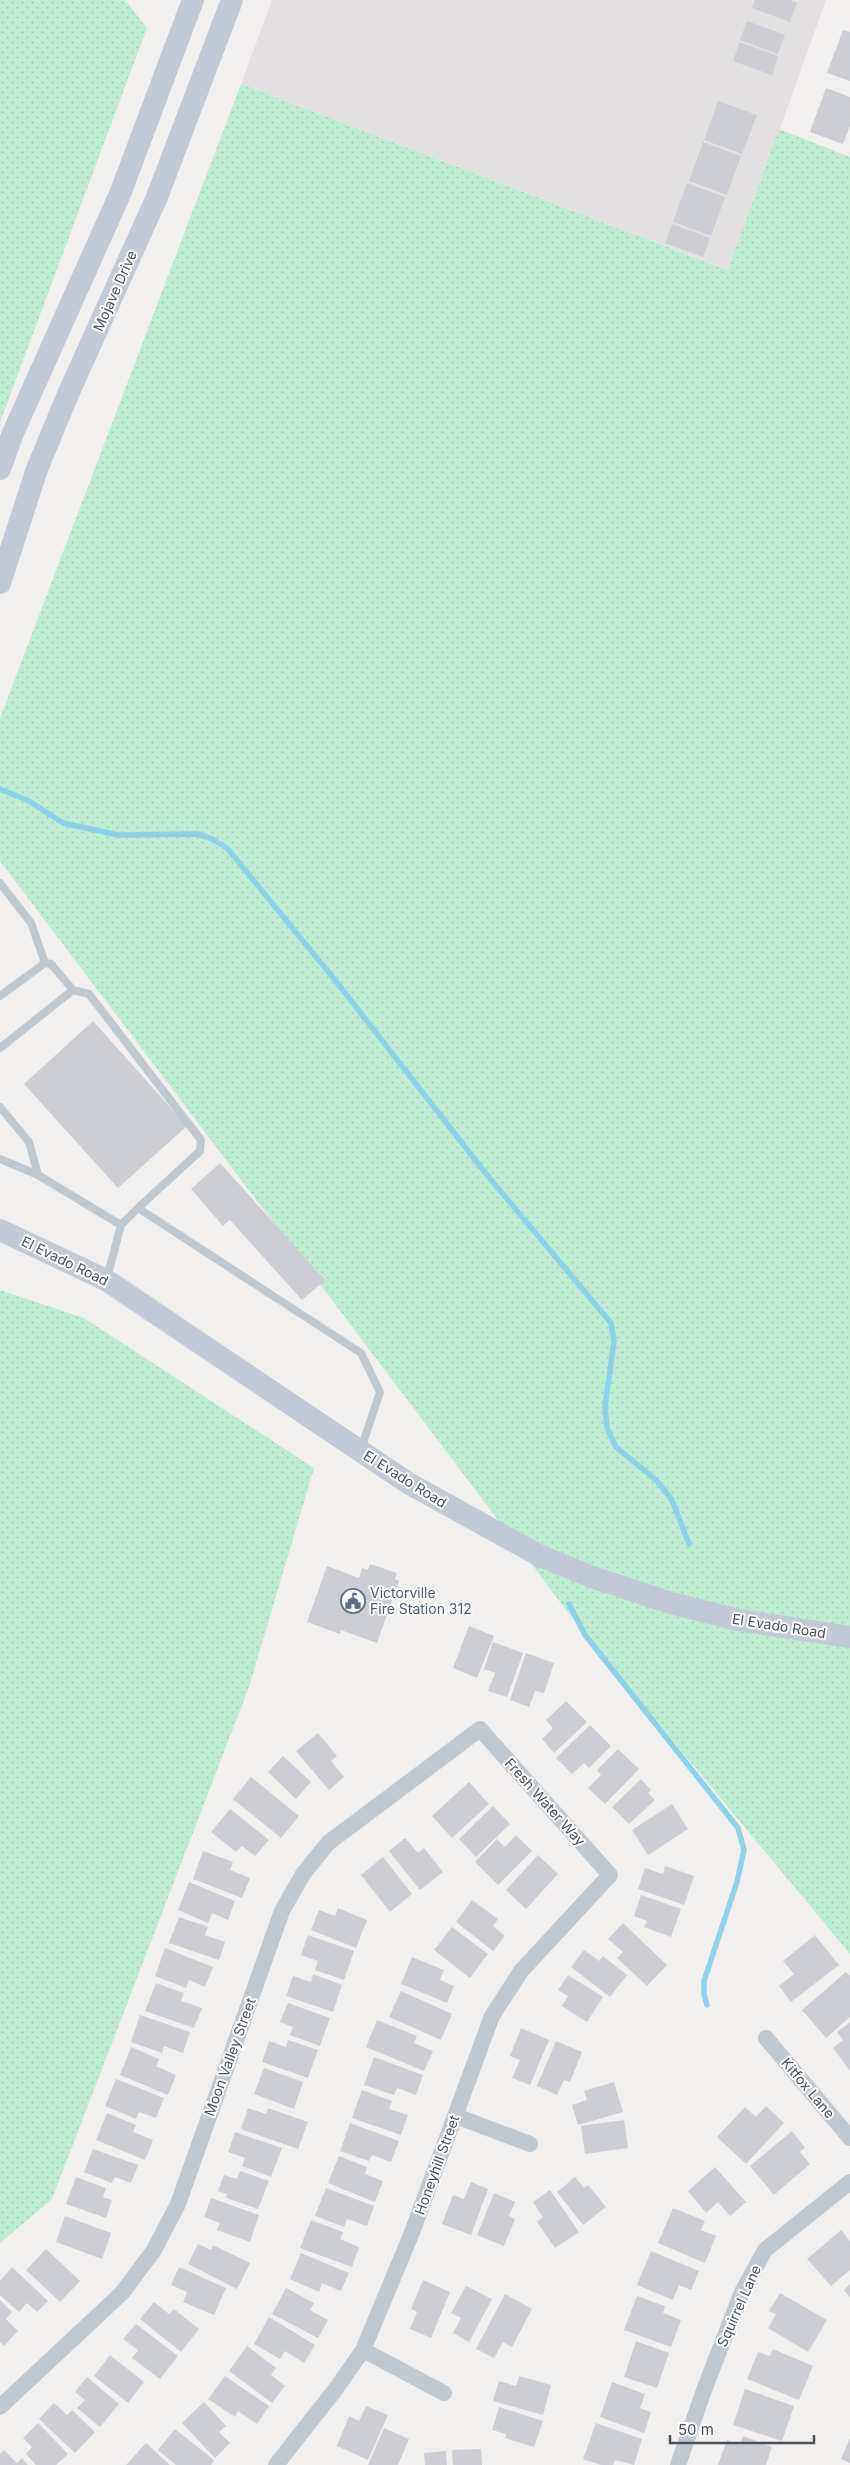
<svg xmlns="http://www.w3.org/2000/svg" width="850" height="2465" viewBox="0 0 850 2465" font-family="Inter,sans-serif">
  <style>
    .education { fill: #e3e0e1 }
    .grass { fill: url(#grass-dots) }
    .lines { fill: none; stroke-linecap: round; stroke-linejoin: round }
    .stream { stroke: #8ed3e9; stroke-width: 5.5 }
    .building { fill: #ccced4 }
    .service { stroke: #c0c9d0; stroke-width: 8 }
    .minor { stroke: #c0c9d0; stroke-width: 16 }
    .secondary { stroke: #c1cad5; stroke-width: 22 }
    .labels { text-anchor: middle; stroke-width: 4; stroke-linejoin: round; paint-order: stroke }
    .street-label { font-size: 14px; fill: #48525c; stroke: #fff }
    .service-label { font-size: 14px; fill: #4e5e75; stroke: #fff; text-anchor: start }
  </style>
  <defs>
    <pattern id="grass-dots" width="8" height="8" patternUnits="userSpaceOnUse" patternTransform="scale(1.25)"><rect width="8" height="8" fill="#bfedd3"/><path d="M2 2h.1M6 6h.1" fill="none" stroke="#a6cdb8" stroke-width="1.8" stroke-linecap="round"/></pattern>
  </defs>
  <rect width="100%" height="100%" fill="#f2efef"/>
  <path class="education" d="M 272,0 L 826,0 L 729,270 L 241,84 Z"/>
  <path class="grass" d="M 0,0 L 125,0 L 147,28 L 0,422 Z
    M 241,84 L 728,270 L 779,129 L 850,157 L 850,1954 L 585,1635 L 0,861 L 0,718 Z
    M 0,1290 L 84,1318 L 314,1468 L 249,1687 L 52,2199 L 0,2243 Z"/>
  <g class="lines">
    <path class="stream" d="M 0,789 L 29,801 L 63,823 L 118,835 L 198,834 L 212,839 L 227,848 L 335,980 L 487,1175 L 611,1323 L 614,1341 L 605,1407 L 607,1428 L 616,1447 L 657,1481 L 672,1500 L 689,1544
      M 569,1604 L 585,1635 L 738,1828 L 744,1850 L 737,1882 L 704,1981 L 704,1994 L 707,2005"/>
  </g>
  <path class="building" d="M 755,0 L 790,0 L 797,3 L 790,22 L 752,8 Z
    M 747,21 L 785,35 L 778,54 L 740,40 Z
    M 843,30 L 850,32 L 850,81 L 827,73 Z
    M 740,42 L 778,56 L 772,75 L 733,61 Z
    M 826,88 L 850,97 L 850,126 L 843,144 L 810,132 Z
    M 718,101 L 757,115 L 742,154 L 704,140 Z
    M 703,142 L 741,156 L 727,195 L 689,181 Z
    M 687,183 L 725,197 L 711,236 L 673,222 Z
    M 672,224 L 710,238 L 703,257 L 665,243 Z
    M 93,1021 L 187,1126 L 118,1188 L 24,1084 Z
    M 220,1163 L 325,1280 L 302,1300 L 230,1220 L 223,1226 L 191,1189 Z
    M 370,1564 L 397,1573 L 395,1579 L 399,1581 L 377,1643 L 341,1630 L 340,1634 L 307,1622 L 327,1566 L 359,1578 L 362,1568 L 368,1570 Z
    M 469,1626 L 494,1636 L 477,1678 L 453,1668 Z
    M 493,1642 L 523,1653 L 507,1697 L 488,1691 L 495,1673 L 484,1669 Z
    M 526,1653 L 554,1663 L 544,1693 L 535,1691 L 529,1707 L 510,1700 Z
    M 566,1701 L 587,1722 L 554,1753 L 542,1739 L 553,1728 L 546,1720 Z
    M 590,1725 L 611,1746 L 589,1768 L 584,1763 L 572,1774 L 556,1758 Z
    M 318,1733 L 337,1756 L 331,1761 L 344,1777 L 329,1790 L 296,1751 Z
    M 618,1749 L 639,1769 L 605,1804 L 588,1788 L 601,1775 L 597,1770 Z
    M 283,1756 L 311,1782 L 296,1799 L 268,1772 Z
    M 251,1777 L 299,1816 L 281,1838 L 233,1799 Z
    M 641,1779 L 651,1790 L 648,1793 L 655,1800 L 629,1824 L 612,1807 Z
    M 469,1782 L 489,1804 L 452,1838 L 432,1816 Z
    M 672,1804 L 688,1829 L 648,1855 L 632,1830 Z
    M 493,1806 L 510,1824 L 476,1857 L 459,1839 Z
    M 230,1809 L 269,1840 L 255,1856 L 242,1846 L 236,1852 L 211,1832 Z
    M 516,1835 L 532,1851 L 498,1885 L 475,1862 L 497,1839 L 505,1847 Z
    M 405,1838 L 418,1853 L 424,1848 L 443,1872 L 420,1890 L 389,1851 Z
    M 203,1851 L 233,1862 L 230,1870 L 250,1878 L 242,1898 L 193,1879 Z
    M 538,1855 L 558,1874 L 526,1909 L 506,1890 Z
    M 383,1857 L 412,1894 L 390,1912 L 361,1875 Z
    M 665,1866 L 694,1876 L 684,1905 L 638,1889 L 645,1868 L 663,1874 Z
    M 189,1882 L 235,1901 L 228,1920 L 212,1913 L 208,1923 L 178,1910 Z
    M 641,1895 L 681,1909 L 671,1937 L 644,1927 L 647,1921 L 634,1916 Z
    M 472,1900 L 498,1919 L 493,1926 L 505,1936 L 493,1951 L 456,1922 Z
    M 338,1908 L 367,1920 L 356,1948 L 311,1930 L 319,1910 L 335,1916 Z
    M 179,1917 L 208,1927 L 205,1935 L 225,1942 L 219,1960 L 169,1943 Z
    M 623,1923 L 667,1965 L 647,1986 L 617,1958 L 623,1952 L 608,1939 Z
    M 452,1927 L 488,1954 L 470,1978 L 434,1950 Z
    M 308,1935 L 354,1951 L 344,1980 L 315,1970 L 318,1961 L 301,1955 Z
    M 815,1935 L 839,1965 L 791,2002 L 779,1986 L 794,1974 L 783,1961 Z
    M 165,1948 L 213,1967 L 205,1987 L 189,1980 L 186,1988 L 155,1976 Z
    M 584,1950 L 599,1961 L 603,1956 L 627,1975 L 610,1997 L 571,1967 Z
    M 412,1957 L 444,1970 L 440,1980 L 454,1986 L 447,2003 L 401,1984 Z
    M 846,1972 L 850,1976 L 850,2017 L 826,2038 L 802,2010 Z
    M 313,1974 L 342,1985 L 333,2012 L 286,1996 L 293,1976 L 311,1982 Z
    M 568,1975 L 603,1997 L 587,2022 L 562,2006 L 568,1996 L 558,1990 Z
    M 156,1983 L 184,1993 L 181,2001 L 202,2008 L 194,2028 L 145,2011 Z
    M 401,1991 L 452,2014 L 441,2040 L 389,2017 Z
    M 288,2003 L 330,2018 L 320,2046 L 290,2035 L 293,2027 L 280,2022 Z
    M 140,2015 L 190,2032 L 183,2053 L 164,2046 L 162,2053 L 131,2042 Z
    M 377,2020 L 417,2036 L 414,2043 L 433,2051 L 424,2071 L 366,2047 Z
    M 850,2022 L 850,2071 L 833,2048 L 843,2040 L 837,2032 Z
    M 521,2028 L 549,2040 L 530,2085 L 512,2078 L 520,2060 L 510,2056 Z
    M 288,2040 L 318,2050 L 308,2078 L 262,2062 L 269,2041 L 286,2047 Z
    M 556,2041 L 582,2052 L 570,2082 L 564,2080 L 557,2095 L 537,2086 Z
    M 131,2047 L 159,2059 L 156,2066 L 176,2075 L 168,2095 L 120,2075 Z
    M 374,2057 L 423,2075 L 416,2095 L 397,2088 L 394,2095 L 364,2085 Z
    M 264,2068 L 303,2082 L 294,2109 L 254,2094 Z
    M 116,2079 L 164,2098 L 156,2118 L 139,2112 L 136,2119 L 105,2106 Z
    M 614,2082 L 623,2112 L 578,2125 L 572,2105 L 587,2100 L 584,2091 Z
    M 362,2090 L 392,2101 L 389,2109 L 408,2115 L 401,2135 L 352,2118 Z
    M 766,2106 L 784,2123 L 746,2164 L 717,2137 L 745,2107 L 756,2117 Z
    M 248,2108 L 266,2114 L 268,2108 L 308,2122 L 298,2149 L 241,2129 Z
    M 107,2113 L 136,2125 L 133,2132 L 153,2140 L 145,2160 L 96,2140 Z
    M 624,2120 L 628,2148 L 585,2154 L 581,2126 Z
    M 350,2123 L 399,2141 L 391,2162 L 372,2155 L 369,2161 L 340,2151 Z
    M 792,2131 L 805,2148 L 800,2152 L 810,2164 L 774,2195 L 750,2166 Z
    M 235,2132 L 282,2148 L 271,2177 L 242,2166 L 245,2158 L 228,2152 Z
    M 93,2149 L 138,2165 L 131,2183 L 115,2177 L 112,2183 L 84,2172 Z
    M 339,2156 L 367,2167 L 365,2174 L 383,2181 L 375,2202 L 328,2183 Z
    M 715,2167 L 746,2202 L 730,2216 L 718,2202 L 706,2213 L 688,2191 Z
    M 240,2171 L 269,2181 L 258,2209 L 226,2198 L 227,2194 L 218,2191 L 224,2175 L 237,2179 Z
    M 76,2177 L 106,2188 L 103,2197 L 112,2200 L 106,2218 L 66,2204 Z
    M 575,2177 L 584,2188 L 588,2185 L 606,2207 L 583,2225 L 557,2192 Z
    M 471,2182 L 488,2189 L 471,2235 L 442,2224 L 453,2195 L 464,2199 Z
    M 326,2188 L 374,2206 L 367,2226 L 347,2219 L 344,2227 L 315,2216 Z
    M 550,2190 L 579,2232 L 555,2248 L 537,2222 L 543,2217 L 533,2202 Z
    M 494,2193 L 515,2202 L 509,2216 L 515,2219 L 504,2246 L 477,2235 Z
    M 211,2198 L 259,2215 L 250,2242 L 217,2230 L 220,2223 L 204,2217 Z
    M 673,2208 L 705,2221 L 701,2230 L 716,2236 L 705,2263 L 658,2243 Z
    M 65,2216 L 111,2233 L 102,2259 L 56,2242 Z
    M 311,2220 L 343,2232 L 340,2239 L 359,2247 L 352,2267 L 300,2248 Z
    M 841,2230 L 850,2241 L 850,2270 L 831,2286 L 807,2259 Z
    M 198,2244 L 211,2250 L 213,2245 L 250,2263 L 237,2289 L 188,2264 Z
    M 46,2249 L 80,2281 L 60,2302 L 26,2270 Z
    M 651,2251 L 699,2271 L 691,2290 L 679,2285 L 673,2300 L 637,2285 Z
    M 301,2253 L 349,2273 L 341,2291 L 322,2283 L 319,2292 L 290,2279 Z
    M 12,2267 L 48,2301 L 37,2312 L 27,2303 L 19,2312 L 0,2295 L 0,2281 Z
    M 179,2267 L 226,2288 L 214,2315 L 183,2302 L 187,2292 L 171,2285 Z
    M 423,2280 L 450,2292 L 431,2338 L 410,2329 L 417,2312 L 411,2309 Z
    M 850,2284 L 850,2297 L 844,2290 Z
    M 466,2286 L 492,2299 L 469,2342 L 453,2333 L 461,2318 L 451,2313 Z
    M 286,2288 L 314,2303 L 310,2310 L 328,2320 L 318,2338 L 272,2314 Z
    M 780,2293 L 827,2320 L 808,2352 L 768,2328 L 776,2314 L 769,2311 Z
    M 505,2294 L 532,2309 L 512,2347 L 503,2342 L 494,2358 L 476,2349 Z
    M 637,2296 L 665,2306 L 663,2313 L 681,2320 L 671,2347 L 624,2330 Z
    M 0,2300 L 12,2312 L 6,2319 L 18,2331 L 4,2346 L 0,2342 Z
    M 154,2302 L 169,2314 L 174,2309 L 199,2329 L 181,2352 L 140,2319 Z
    M 269,2317 L 315,2345 L 304,2363 L 285,2351 L 280,2359 L 254,2344 Z
    M 136,2324 L 178,2356 L 160,2379 L 132,2358 L 138,2350 L 123,2339 Z
    M 636,2341 L 669,2353 L 657,2388 L 624,2377 Z
    M 247,2346 L 276,2368 L 271,2375 L 285,2386 L 272,2403 L 229,2371 Z
    M 773,2349 L 813,2366 L 799,2400 L 747,2379 L 758,2352 L 770,2356 Z
    M 110,2355 L 144,2382 L 128,2403 L 94,2376 Z
    M 225,2376 L 269,2406 L 257,2424 L 238,2411 L 235,2417 L 208,2399 Z
    M 519,2376 L 551,2385 L 543,2415 L 493,2401 L 499,2381 L 516,2386 Z
    M 87,2377 L 119,2404 L 100,2427 L 77,2408 L 85,2400 L 75,2392 Z
    M 612,2382 L 645,2394 L 640,2408 L 651,2412 L 644,2433 L 600,2417 Z
    M 745,2389 L 794,2406 L 782,2441 L 733,2425 Z
    M 204,2402 L 226,2426 L 219,2432 L 230,2443 L 215,2458 L 182,2423 Z
    M 54,2403 L 67,2415 L 72,2410 L 95,2432 L 75,2453 L 39,2419 Z
    M 366,2406 L 388,2415 L 368,2460 L 337,2446 L 349,2416 L 359,2421 Z
    M 499,2407 L 543,2421 L 534,2447 L 505,2438 L 506,2434 L 492,2430 Z
    M 38,2423 L 68,2454 L 56,2465 L 36,2465 L 26,2454 L 32,2447 L 23,2438 Z
    M 596,2423 L 642,2439 L 634,2465 L 615,2460 L 613,2465 L 601,2465 L 583,2459 Z
    M 384,2428 L 409,2439 L 398,2465 L 368,2465 Z
    M 175,2429 L 214,2460 L 211,2465 L 176,2465 L 158,2450 Z
    M 743,2436 L 772,2447 L 766,2465 L 718,2465 L 727,2440 L 740,2445 Z
    M 850,2438 L 850,2463 L 841,2459 Z
    M 146,2443 L 170,2465 L 126,2465 Z
    M 481,2449 L 482,2465 L 453,2465 L 452,2450 Z
    M 4,2450 L 17,2463 L 22,2458 L 28,2465 L 0,2465 L 0,2454 Z
    M 446,2451 L 447,2465 L 425,2465 L 424,2453 Z"/>
  <g class="lines">
    <path class="service" d="M 0,883 L 31,923 L 45,963
      M 73,990 L 89,994 L 201,1140 L 200,1151 L 138,1208
      M 0,996 L 45,963 L 51,964 L 73,990 L 0,1048
      M 0,1107 L 29,1142 L 38,1175 L 0,1159
      M 38,1175 L 121,1225
      M 107,1278 L 121,1225 L 138,1208 L 361,1353 L 380,1392 L 361,1449"/>
    <path class="minor" d="M 766,2038 L 850,2138
      M 456,2116 L 530,2144
      M 363,2350 L 444,2393
      M 0,2407 L 122,2293 L 154,2250 L 178,2204 L 282,1911 L 303,1874 L 328,1843 L 480,1729 L 610,1875 L 521,1971 L 492,2016 L 411,2235 L 363,2350 L 335,2390 L 276,2465
      M 678,2465 L 704,2390 L 742,2292 L 765,2250 L 850,2182"/>
    <path class="secondary" d="M 0,469 L 13,433 L 120,194 L 193,0
      M 0,583 L 37,469 L 69,392 L 157,197 L 232,0
      M 0,1230 L 106,1280 L 408,1483 L 540,1556 L 595,1578 L 671,1603 L 738,1620 L 850,1637"/>
  </g>
  <defs>
    <symbol id="civic-ring" viewBox="-11 -11 22 22"><circle r="9.5" fill="#fff" stroke="#5c6f8a" stroke-width="1.5"/><path d="M-.6-6.5H3V-4.5H.6V-3L4-1V1h2V6H-6V1h2V-1L-.6-3ZM-1.2 2.5V6h2.4V2.5Z" fill="#5c6f8a"/></symbol>
  </defs>
  <g fill-rule="evenodd">
    <use href="#civic-ring" x="339" y="1587" width="28" height="28"/>
  </g>
  <g class="labels">
    <g class="street-label">
      <text transform="translate(115 291) rotate(-66)" y="5">Mojave Drive</text>
      <text transform="translate(65 1261) rotate(26)" y="5">El Evado Road</text>
      <text transform="translate(405 1479) rotate(32)" y="5">El Evado Road</text>
      <text transform="translate(779 1626) rotate(9)" y="5">El Evado Road</text>
      <text transform="translate(545 1802) rotate(48)" y="5">Fresh Water Way</text>
      <text transform="translate(230 2057) rotate(-70)" y="5">Moon Valley Street</text>
      <text transform="translate(808 2088) rotate(50)" y="5">Kitfox Lane</text>
      <text transform="translate(437 2165) rotate(-70)" y="5">Honeyhill Street</text>
      <text transform="translate(739 2306) rotate(-66)" y="5">Squirrel Lane</text>
    </g>
    <g class="service-label">
      <text x="370" y="1598">Victorville<tspan x="370" dy="16">Fire Station 312</tspan></text>
    </g>
  </g>
  <path d="M670 2435v8h144v-8" fill="none" stroke="#48525c" stroke-width="2.5"/>
  <text x="678" y="2435" font-size="15" fill="#48525c" stroke="#ffffff" stroke-width="4" paint-order="stroke">50 m</text>
</svg>
